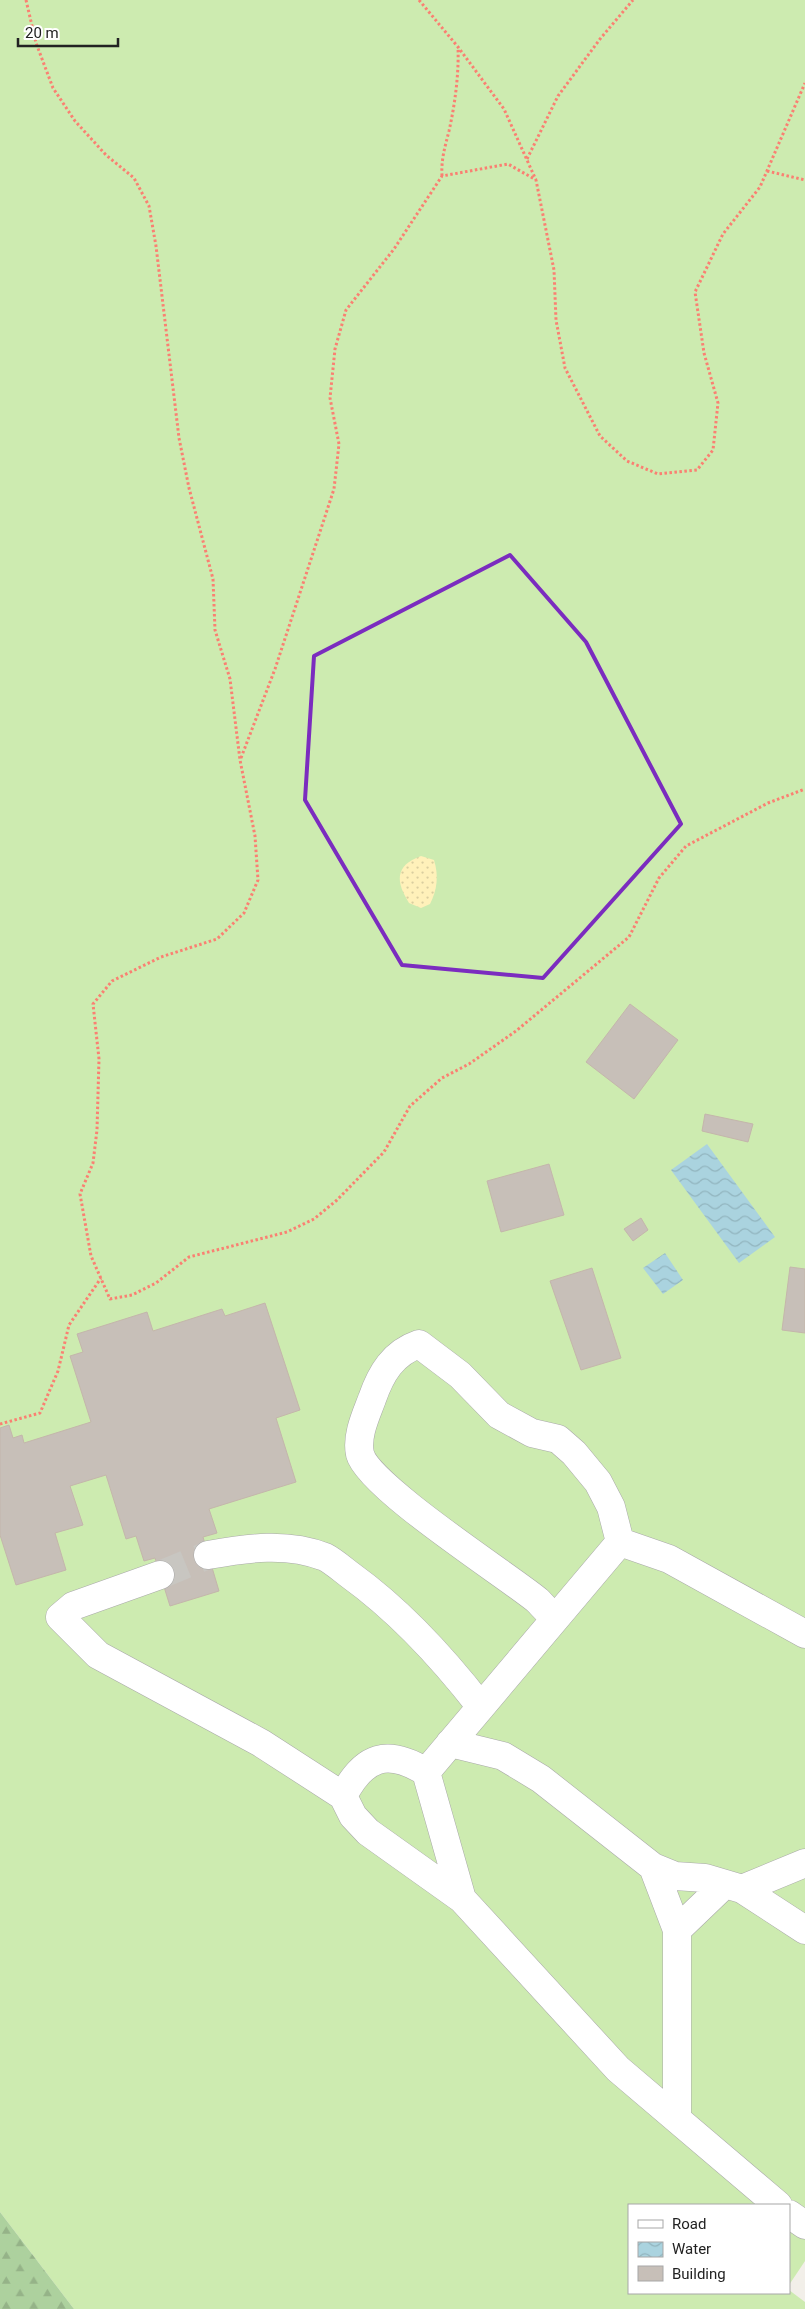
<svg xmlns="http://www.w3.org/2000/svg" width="805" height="2309" viewBox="0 0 805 2309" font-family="Roboto,sans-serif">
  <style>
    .grass { fill: #cdebb0 }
    .forest { fill: url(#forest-firs) }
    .sand { fill: url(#sand-dots) }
    .water { fill: url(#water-waves) }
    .building { fill: #c7bfb8; stroke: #c4b6ab }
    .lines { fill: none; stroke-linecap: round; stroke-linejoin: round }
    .minor-tunnel { stroke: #c8c6c1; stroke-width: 28; stroke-dasharray: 28 14; stroke-linecap: butt }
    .minor-casing { stroke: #a9a9a9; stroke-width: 29 }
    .path { stroke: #fa8072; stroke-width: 3; stroke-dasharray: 2.5 2.5; stroke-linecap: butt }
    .minor { stroke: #fff; stroke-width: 28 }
    .marked { fill: none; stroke: #7b2cbf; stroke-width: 4; stroke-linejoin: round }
  </style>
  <defs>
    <pattern id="forest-firs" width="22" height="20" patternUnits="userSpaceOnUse" patternTransform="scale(1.25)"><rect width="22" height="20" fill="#add19e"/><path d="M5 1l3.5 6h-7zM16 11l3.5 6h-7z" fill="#95b388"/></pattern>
    <pattern id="sand-dots" width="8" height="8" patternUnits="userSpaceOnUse" patternTransform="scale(1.25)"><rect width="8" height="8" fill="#fff1ba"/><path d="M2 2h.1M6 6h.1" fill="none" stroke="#dacea0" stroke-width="1.8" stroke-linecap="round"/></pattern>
    <pattern id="water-waves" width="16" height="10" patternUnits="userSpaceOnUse" patternTransform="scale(1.25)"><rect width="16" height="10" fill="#aad3df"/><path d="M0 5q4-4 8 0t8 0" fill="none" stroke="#92b5bf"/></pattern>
  </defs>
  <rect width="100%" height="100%" fill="#f2efe9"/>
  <path class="grass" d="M 0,0 L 805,0 L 805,2261 L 789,2285 L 789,2205 L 629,2205 L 629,2293 L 789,2293 L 789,2290 L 805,2302 L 805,2309 L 74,2309 L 0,2212 Z"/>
  <path class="forest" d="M 0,2212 L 74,2309 L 0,2309 Z"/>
  <path class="sand" d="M 421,856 L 434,860 C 439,876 437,890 430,904 L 421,908 L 409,903 C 396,882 394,866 421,856 Z"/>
  <path class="water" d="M 707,1144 L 775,1237 L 739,1263 L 671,1170 Z
    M 665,1253 L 683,1280 L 663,1294 L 643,1268 Z"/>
  <path class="building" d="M 630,1004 L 678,1040 L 634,1099 L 586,1062 Z
    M 705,1114 L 753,1124 L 748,1142 L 702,1131 Z
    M 549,1164 L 564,1215 L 501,1232 L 487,1181 Z
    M 641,1218 L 648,1230 L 633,1241 L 624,1229 Z
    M 790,1267 L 805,1269 L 805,1333 L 782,1330 Z
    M 592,1268 L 621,1358 L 581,1370 L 550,1281 Z
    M 265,1303 L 300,1410 L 276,1418 L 296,1482 L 209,1509 L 217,1533 L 203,1537 L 219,1591 L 170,1606 L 155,1558 L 144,1561 L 136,1536 L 126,1539 L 106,1475 L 70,1486 L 83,1525 L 55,1533 L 66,1570 L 16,1585 L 0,1535 L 0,1428 L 9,1425 L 13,1438 L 22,1435 L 24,1443 L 91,1422 L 70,1356 L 83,1352 L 77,1334 L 147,1312 L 153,1331 L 222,1309 L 225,1316 Z"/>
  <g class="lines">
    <path class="minor-tunnel" d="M 160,1575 L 208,1555"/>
    <defs>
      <path id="minor" d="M 208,1555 C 247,1548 287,1542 325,1557 C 333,1561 342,1569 350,1575 C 400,1611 443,1658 481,1707
        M 160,1575 L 73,1606 L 60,1617 L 98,1655 L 261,1743 L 343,1796 L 353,1816 L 368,1832 L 462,1899
        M 555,1619 C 549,1613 543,1606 537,1600 C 505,1574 368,1486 360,1454 C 356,1436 366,1415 372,1399 C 381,1373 393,1353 419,1344 L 460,1375 L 499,1415 L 532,1433 L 558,1439 L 574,1453 L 598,1482 L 611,1507 L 620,1542
        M 450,1743 L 503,1756 L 541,1779 L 653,1867 L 675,1876 L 705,1878 L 742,1889
        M 426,1772 L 620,1542 L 669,1559 L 805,1634
        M 343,1796 C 364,1756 387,1748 426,1772 L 462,1899 L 618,2069 L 778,2205
        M 805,1863 L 742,1889 L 805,1930
        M 653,1867 L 677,1930 L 677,2119
        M 677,1930 L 725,1884
        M 789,2214 L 805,2225"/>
    </defs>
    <use href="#minor" class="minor-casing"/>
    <path class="path" d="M 26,0 L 36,43 L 53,88 L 75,121 L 106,155 L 134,178 L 149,206 L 156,246 L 179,438 L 189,488 L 213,579 L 215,630 L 230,679 L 240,760 L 255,836 L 258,880 L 244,913 L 217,939 L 161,957 L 112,981 L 93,1004 L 99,1059 L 97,1130 L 93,1163 L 80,1194 L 91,1256 L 110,1299 L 132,1295 L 156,1283 L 189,1257 L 287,1232 L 314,1219 L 337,1200 L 384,1152 L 410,1106 L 442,1078 L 469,1064 L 516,1031 L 629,937 L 659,878 L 686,846 L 768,803 L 805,789
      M 419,0 L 458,47 L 504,109 L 536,180
      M 527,159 L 558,96 L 600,39 L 633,0
      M 767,171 L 805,180
      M 442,176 C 441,159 445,147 449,131 C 455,104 459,74 458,47
      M 241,758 L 275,669 L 334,489 L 339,444 L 330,398 L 335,349 L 346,310 L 394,249 L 442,176 L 508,164 L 536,180 L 554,270 L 556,320 L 565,368 L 600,436 L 627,461 L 658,474 L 697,470 L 713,450 L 718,403 L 704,353 L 695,292 L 723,234 L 760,187 L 805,83
      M 0,1424 L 40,1413 L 58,1371 L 69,1325 L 101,1278"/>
    <use href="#minor" class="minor"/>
  </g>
  <path class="marked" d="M 510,555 L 586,642 L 681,824 L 543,978 L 402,965 L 305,800 L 314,656 Z"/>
  <rect x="628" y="2204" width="162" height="90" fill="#ffffff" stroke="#a7a7a7"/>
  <rect x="638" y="2220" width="25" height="8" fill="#ffffff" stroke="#a7a7a7"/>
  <text x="672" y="2229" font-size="15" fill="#222222">Road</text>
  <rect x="638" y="2242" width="25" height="15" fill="url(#water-waves)" stroke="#a7a7a7"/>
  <text x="672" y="2254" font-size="15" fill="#222222">Water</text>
  <rect x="638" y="2266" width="25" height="15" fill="#c7bfb8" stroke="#a7a7a7"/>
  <text x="672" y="2279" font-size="15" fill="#222222">Building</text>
  <path d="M18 38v8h100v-8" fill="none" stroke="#222222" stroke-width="2.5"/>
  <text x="25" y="38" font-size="15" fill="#222222" stroke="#ffffff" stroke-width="4" paint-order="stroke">20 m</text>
</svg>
